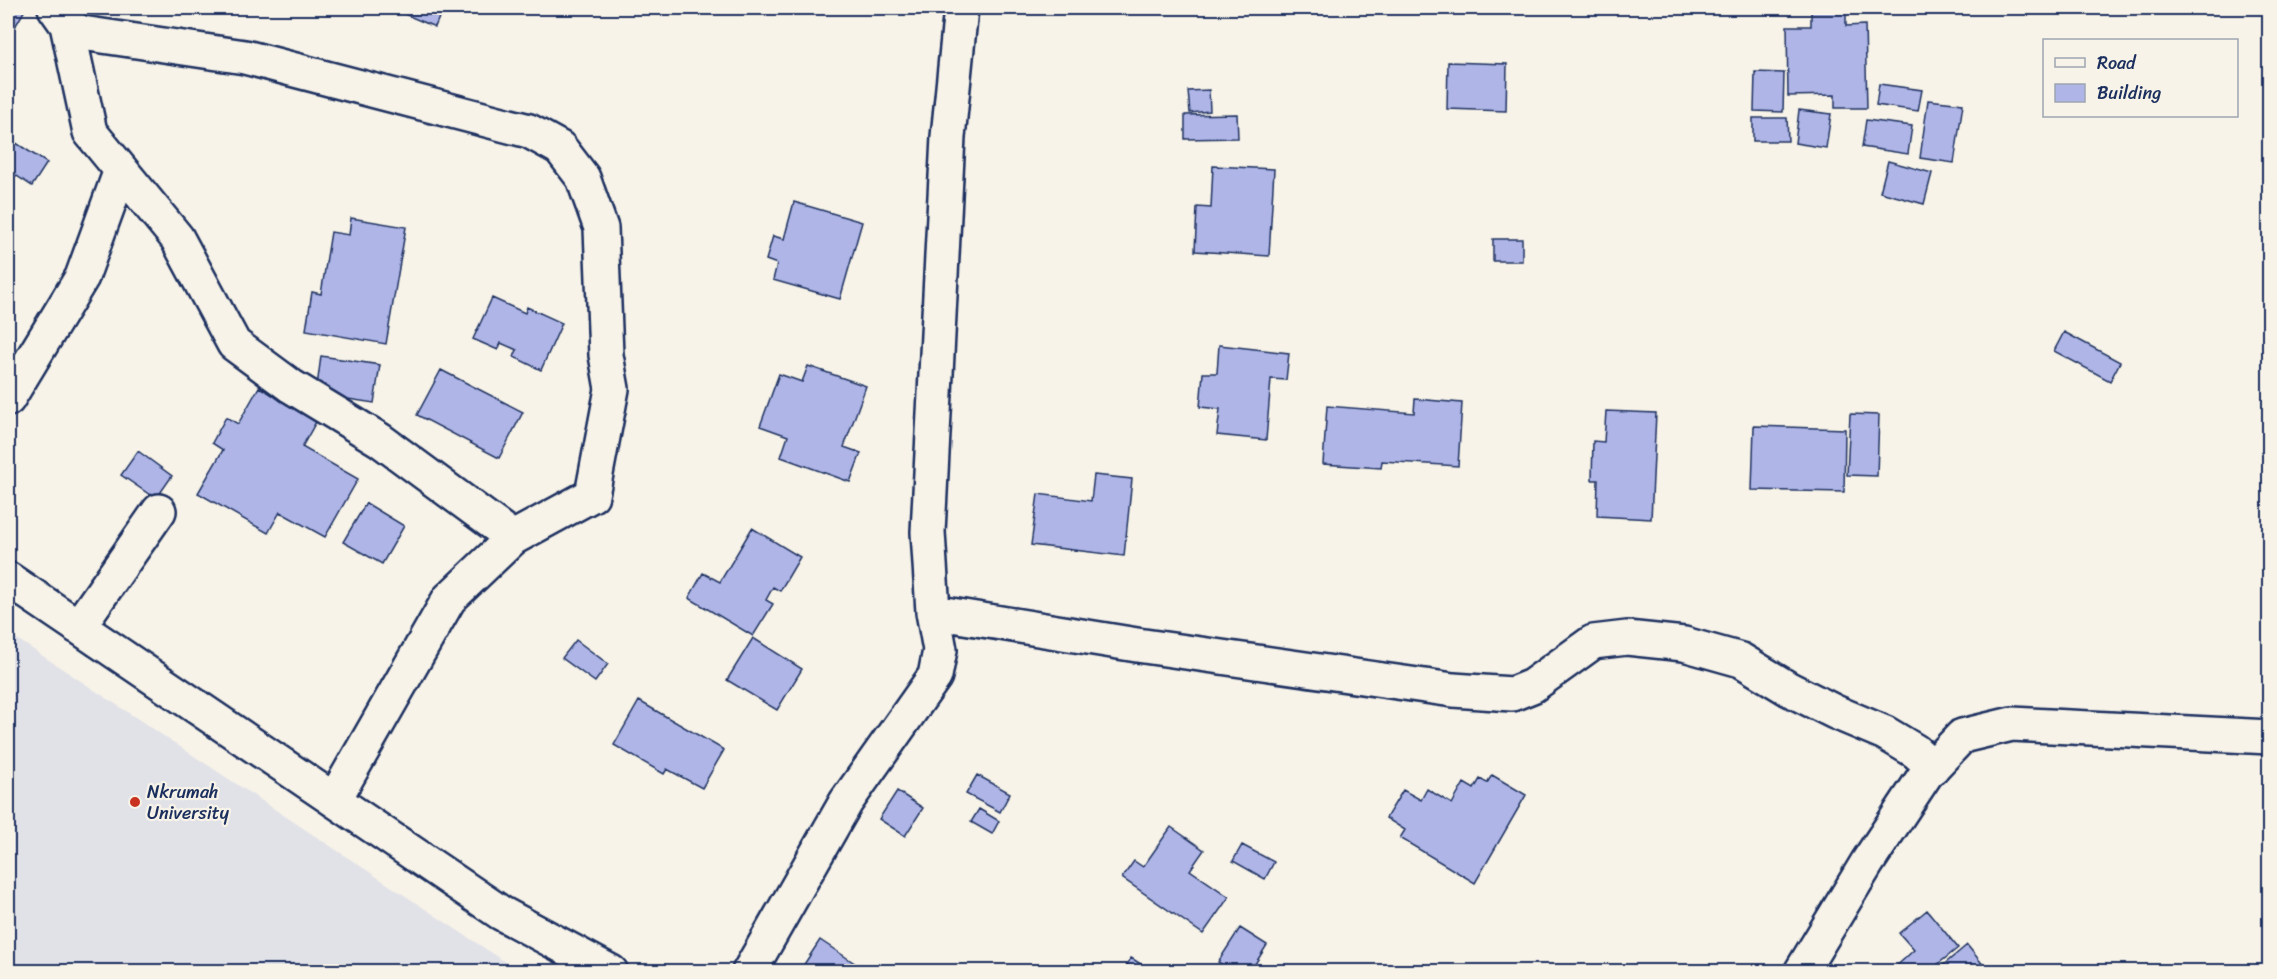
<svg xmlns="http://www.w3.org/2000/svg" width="2277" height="979" viewBox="0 0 2277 979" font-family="Sriracha,sans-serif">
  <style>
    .built { fill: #e1e1e8 }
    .building { fill: #afb6e7; stroke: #1b2f5e; stroke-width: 1.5 }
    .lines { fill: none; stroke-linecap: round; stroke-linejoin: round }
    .minor-casing { stroke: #1b2f5e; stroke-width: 38 }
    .minor { stroke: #f7f3e8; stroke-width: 33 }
    .poi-dot { fill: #c8321e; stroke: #f7f3e8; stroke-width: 2 }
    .labels { text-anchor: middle; stroke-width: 4.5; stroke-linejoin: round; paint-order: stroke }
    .poi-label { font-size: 18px; fill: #1b2f5e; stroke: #f7f3e8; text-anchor: start }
  </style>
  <rect width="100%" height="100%" fill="#f7f3e8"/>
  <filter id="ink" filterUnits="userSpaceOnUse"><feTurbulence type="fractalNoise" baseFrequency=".0167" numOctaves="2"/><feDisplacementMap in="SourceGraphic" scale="12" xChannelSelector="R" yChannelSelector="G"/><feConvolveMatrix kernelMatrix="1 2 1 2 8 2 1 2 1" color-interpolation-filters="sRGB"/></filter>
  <g filter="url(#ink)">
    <path class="built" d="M 8,633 L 519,971 L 8,971 Z"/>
    <path class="building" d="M 8,8 L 26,8 L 8,39 Z
      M 399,8 L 443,8 L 435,27 L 397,11 Z
      M 1811,8 L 1846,8 L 1846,26 L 1865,25 L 1867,108 L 1835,108 L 1835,95 L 1788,96 L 1787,26 L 1811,26 Z
      M 1448,62 L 1507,64 L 1506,111 L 1447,109 Z
      M 1755,72 L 1784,73 L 1783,112 L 1754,111 Z
      M 1879,84 L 1922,90 L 1918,111 L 1876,105 Z
      M 1209,90 L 1210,111 L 1190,113 L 1188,91 Z
      M 1928,100 L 1963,104 L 1954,163 L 1920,158 Z
      M 1799,110 L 1831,114 L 1826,148 L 1795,143 Z
      M 1237,114 L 1238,138 L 1185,139 L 1185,115 Z
      M 1753,118 L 1787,118 L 1788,141 L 1753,141 Z
      M 1866,120 L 1912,126 L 1908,154 L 1862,147 Z
      M 13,141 L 47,163 L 32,186 L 8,170 L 8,150 Z
      M 1888,161 L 1932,173 L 1924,204 L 1880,192 Z
      M 1213,166 L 1274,169 L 1269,256 L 1195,251 L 1197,207 L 1211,208 Z
      M 794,202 L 862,222 L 840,299 L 773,280 L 777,264 L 766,260 L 773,236 L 784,239 Z
      M 351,218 L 406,227 L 386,344 L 306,330 L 312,292 L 321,294 L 331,232 L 349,235 Z
      M 1493,239 L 1522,239 L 1522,261 L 1493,261 Z
      M 492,298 L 525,313 L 527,307 L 562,323 L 541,370 L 514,357 L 517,350 L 501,343 L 498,350 L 473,339 Z
      M 2064,332 L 2120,362 L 2110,381 L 2054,351 Z
      M 1219,345 L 1289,353 L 1286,380 L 1271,379 L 1266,440 L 1217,435 L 1220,409 L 1200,407 L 1203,373 L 1217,373 Z
      M 321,356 L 380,365 L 374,403 L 316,394 Z
      M 808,366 L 866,386 L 844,447 L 861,453 L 850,482 L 781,457 L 788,436 L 760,426 L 779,374 L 802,382 Z
      M 441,370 L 523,412 L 499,458 L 417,415 Z
      M 259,387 L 317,420 L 302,447 L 358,479 L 325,537 L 280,512 L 268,533 L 198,493 L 223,450 L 212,443 L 226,417 L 238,424 Z
      M 1415,399 L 1462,403 L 1458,466 L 1382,461 L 1381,468 L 1323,464 L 1327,406 L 1414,413 Z
      M 1606,411 L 1656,413 L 1651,519 L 1597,516 L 1598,480 L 1592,480 L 1593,441 L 1604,442 Z
      M 1850,414 L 1879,415 L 1877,476 L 1847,475 Z
      M 1754,426 L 1845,429 L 1844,492 L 1752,490 Z
      M 138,451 L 172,476 L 156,499 L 121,475 Z
      M 1094,475 L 1132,479 L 1124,556 L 1031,545 L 1038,494 L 1091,501 Z
      M 366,503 L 404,526 L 382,564 L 343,542 Z
      M 752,528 L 800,557 L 780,591 L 773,587 L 766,600 L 773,604 L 753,636 L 689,598 L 703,573 L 720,582 Z
      M 753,638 L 802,669 L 777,710 L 727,680 Z
      M 576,640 L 608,664 L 595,682 L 562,658 Z
      M 639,701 L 724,750 L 702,788 L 667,769 L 664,774 L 614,745 Z
      M 977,775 L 1010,793 L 1000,812 L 966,794 Z
      M 1492,775 L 1526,795 L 1475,883 L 1400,838 L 1405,830 L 1386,818 L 1403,790 L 1421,800 L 1427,789 L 1452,804 L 1464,783 L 1474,789 L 1480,779 L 1487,783 Z
      M 897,791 L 923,808 L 905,836 L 879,819 Z
      M 979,809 L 999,821 L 992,834 L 971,822 Z
      M 1171,827 L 1204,850 L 1190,870 L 1229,897 L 1203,934 L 1122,878 L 1134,861 L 1143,867 Z
      M 1242,845 L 1274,862 L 1265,879 L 1233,861 Z
      M 1927,910 L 1958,948 L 1928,972 L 1890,972 L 1914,950 L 1899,933 Z
      M 1240,928 L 1267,945 L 1250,972 L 1234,972 L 1218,962 Z
      M 820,940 L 868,972 L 799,972 Z
      M 1967,945 L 1989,972 L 1935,972 Z
      M 1131,958 L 1154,972 L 1123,972 Z"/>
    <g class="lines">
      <defs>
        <path id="minor" d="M 55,8 L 67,25 L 82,33 L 245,57 L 529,131 L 560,148 L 583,178 L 601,228 L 606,355 L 612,389 L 592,495 L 513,538 L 449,599 L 334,800
          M 67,25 L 90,132 L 177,238 L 234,344 L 291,386 L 380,440 L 513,538
          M 8,399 L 82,277 L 121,170
          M 8,579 L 501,913 L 611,972
          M 933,612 L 1137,645 L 1453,690 L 1512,694 L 1532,686 L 1593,642 L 1627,638 L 1684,644 L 1741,660 L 1789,689 L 1835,712 L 1885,733 L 1915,751 L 1933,767
          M 78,627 L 159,511
          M 749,972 L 846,802 L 935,676 L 940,650 L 933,612 L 928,532 L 948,137 L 961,8
          M 1801,972 L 1867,863 L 1926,774 L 1962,736 L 2012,724 L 2270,737"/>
      </defs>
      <use href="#minor" class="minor-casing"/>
      <use href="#minor" class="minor"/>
    </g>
  </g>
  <circle class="poi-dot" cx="135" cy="802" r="6"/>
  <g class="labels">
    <g class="poi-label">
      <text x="147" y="798">Nkrumah<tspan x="147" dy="21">University</tspan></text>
    </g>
  </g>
  <rect width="2277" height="979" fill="none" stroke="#f7f3e8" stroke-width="30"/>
  <rect x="15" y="15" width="2247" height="949" fill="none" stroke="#1b2f5e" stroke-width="2" filter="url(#ink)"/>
  <rect x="2043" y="39" width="195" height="78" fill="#f7f3e8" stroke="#9fa5b1" stroke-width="1.5"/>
  <rect x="2055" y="58" width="30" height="9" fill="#f7f3e8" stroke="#9fa5b1" stroke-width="1.5"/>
  <text x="2097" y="69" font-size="18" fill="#1b2f5e">Road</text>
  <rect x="2055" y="84" width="30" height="18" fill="#afb6e7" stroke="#9fa5b1" stroke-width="1.5"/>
  <text x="2097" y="99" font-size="18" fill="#1b2f5e">Building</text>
</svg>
